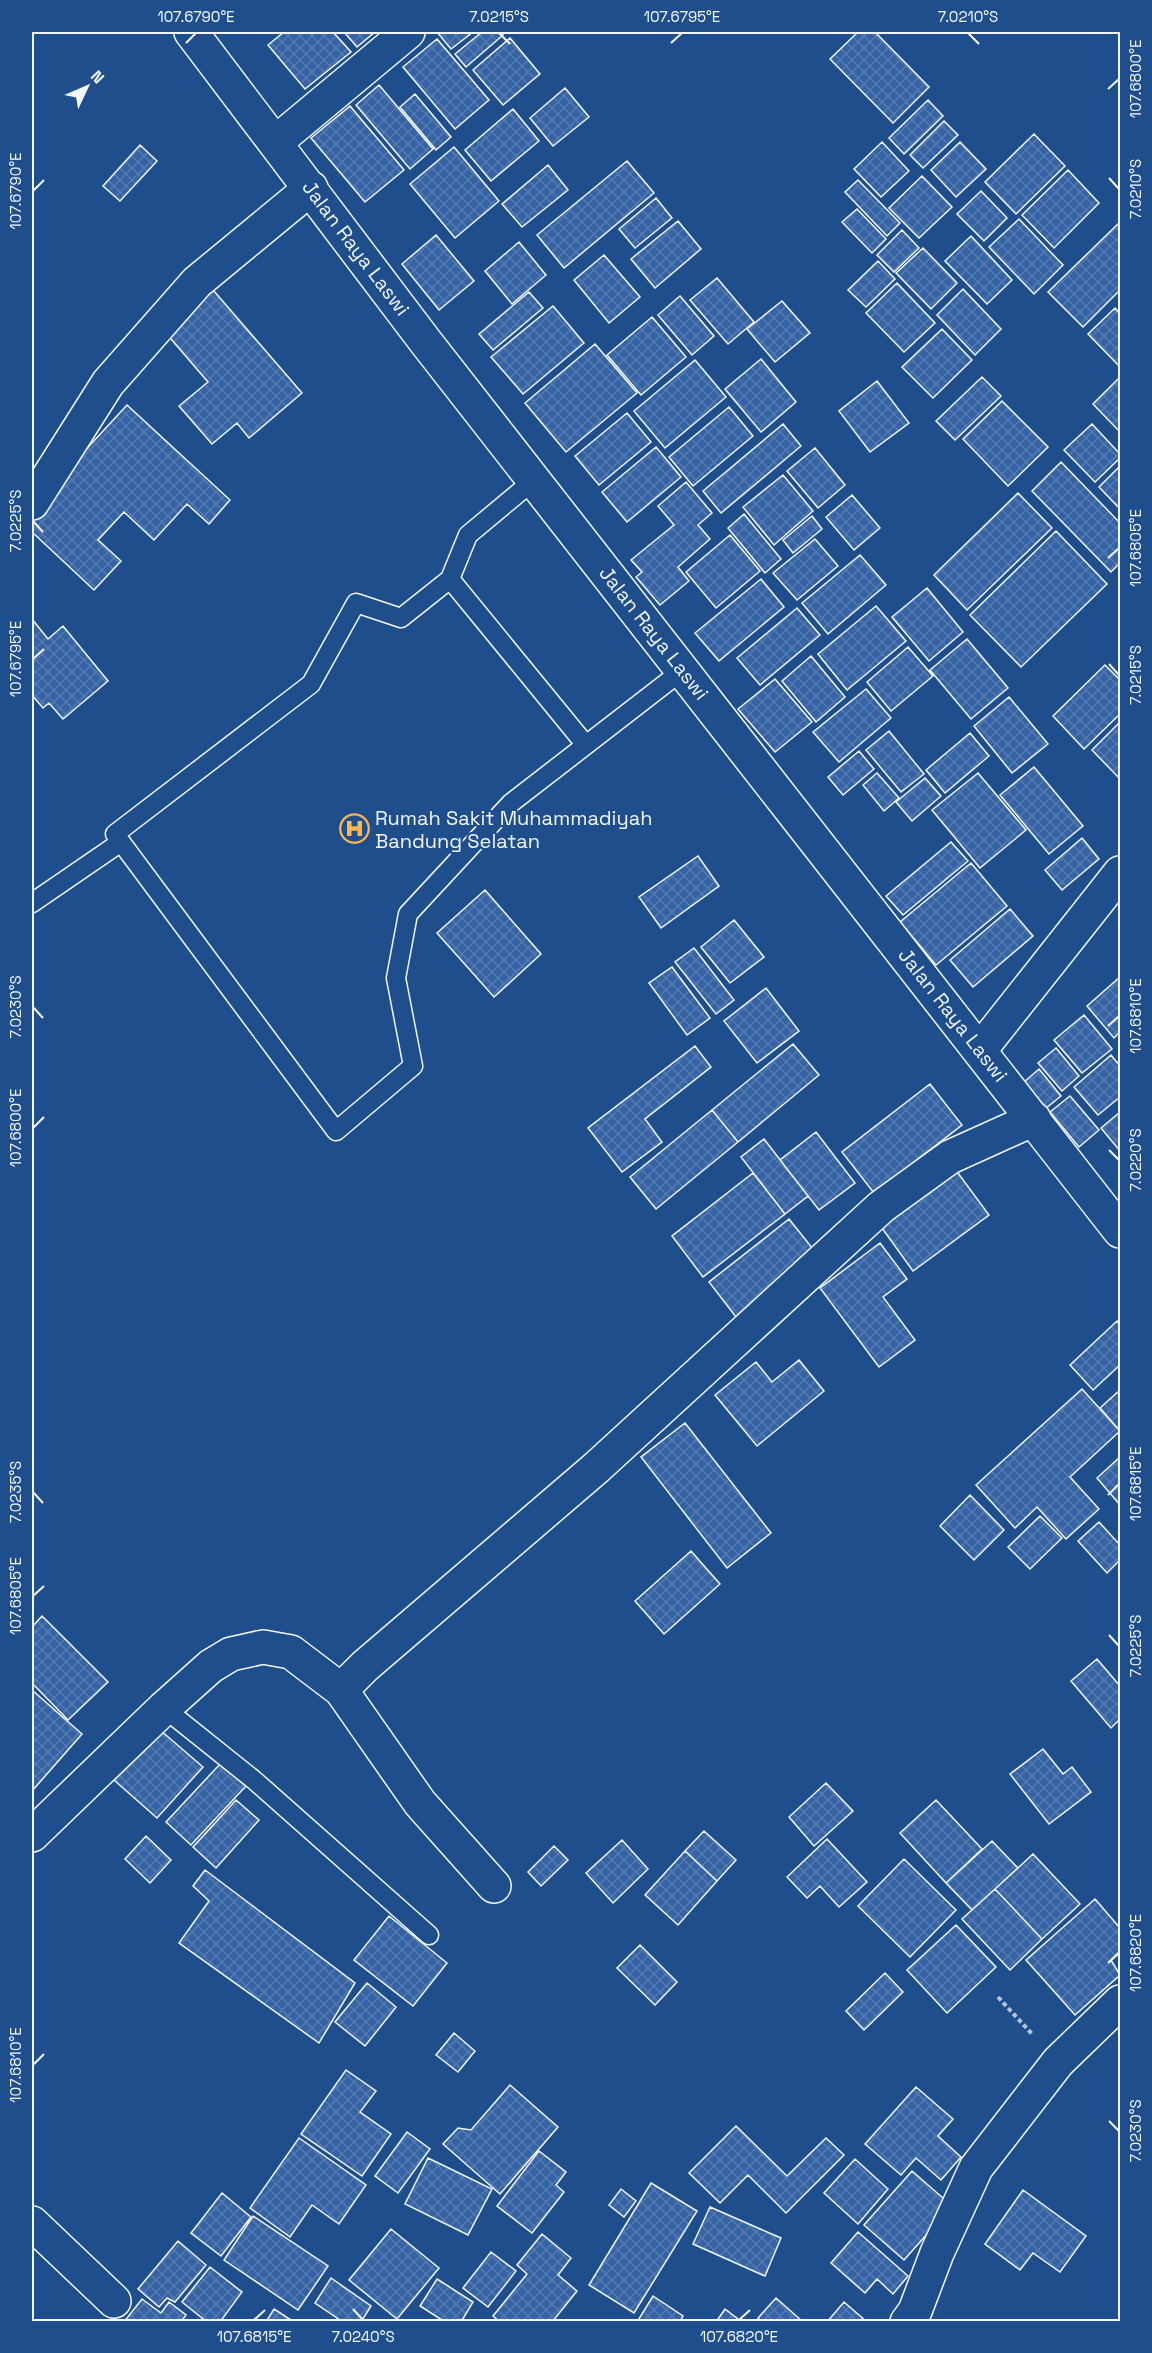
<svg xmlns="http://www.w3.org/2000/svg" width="1152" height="2353" viewBox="0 0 1152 2353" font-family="'Space Grotesk',sans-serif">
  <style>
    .building { fill: url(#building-cross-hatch); stroke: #f2f6ff; stroke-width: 1.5 }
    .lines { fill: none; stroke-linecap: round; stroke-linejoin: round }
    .service-casing { stroke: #f2f6ff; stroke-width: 21 }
    .minor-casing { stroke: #f2f6ff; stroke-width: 36 }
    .primary-casing { stroke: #f2f6ff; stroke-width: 36 }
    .path { stroke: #b3c4dc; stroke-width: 4; stroke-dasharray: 4.5 3; stroke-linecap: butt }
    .service { stroke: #1f4e8c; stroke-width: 18 }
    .minor { stroke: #1f4e8c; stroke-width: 33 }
    .primary { stroke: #1f4e8c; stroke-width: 33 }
    .ticks { fill: none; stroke: #f2f6ff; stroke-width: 2 }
    .labels { text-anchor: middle; stroke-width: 4.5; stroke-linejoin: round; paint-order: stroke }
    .street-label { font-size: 20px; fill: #f2f6ff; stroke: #1f4e8c }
    .poi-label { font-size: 20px; fill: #f2f6ff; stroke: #1f4e8c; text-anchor: start }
    .neatline { fill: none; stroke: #f2f6ff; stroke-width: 2 }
    .ticks-label { font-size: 15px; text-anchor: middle; fill: #f2f6ff }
  </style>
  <defs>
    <pattern id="building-cross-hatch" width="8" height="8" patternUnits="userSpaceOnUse" patternTransform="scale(1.5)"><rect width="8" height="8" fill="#3563a3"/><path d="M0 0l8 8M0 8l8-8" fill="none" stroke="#537ab1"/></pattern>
  </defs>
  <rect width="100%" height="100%" fill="#1f4e8c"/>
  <path class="building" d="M 284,32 L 333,32 L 351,52 L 305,89 L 268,45 Z
    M 344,32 L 375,32 L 357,47 Z
    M 437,32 L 473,32 L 451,49 Z
    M 482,32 L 500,32 L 503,35 L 466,67 L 455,54 Z
    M 858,32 L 875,32 L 929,87 L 893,123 L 830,59 Z
    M 510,38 L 540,74 L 503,105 L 473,70 Z
    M 437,39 L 489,100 L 455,129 L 403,67 Z
    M 379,85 L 433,149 L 410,169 L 356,105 Z
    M 565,88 L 589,117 L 553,146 L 530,118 Z
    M 415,94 L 451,137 L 436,150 L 400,107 Z
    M 928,100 L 943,116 L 904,154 L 889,138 Z
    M 350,106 L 404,170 L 365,202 L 311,138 Z
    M 513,109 L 539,141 L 491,181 L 465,150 Z
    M 944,121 L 958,135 L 923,168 L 910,155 Z
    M 1034,134 L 1065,166 L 1016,214 L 985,182 Z
    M 882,142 L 909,171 L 881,197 L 854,169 Z
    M 960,142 L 986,169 L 956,197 L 931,170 Z
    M 140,145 L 157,161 L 120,201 L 103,186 Z
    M 454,147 L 499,201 L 455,238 L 410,184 Z
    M 627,161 L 654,193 L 564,268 L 537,235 Z
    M 548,165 L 568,190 L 522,227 L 502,204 Z
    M 1068,170 L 1099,203 L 1054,248 L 1022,215 Z
    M 922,176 L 952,207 L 919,238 L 889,208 Z
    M 858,180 L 900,223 L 887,236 L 845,192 Z
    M 981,191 L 1007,218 L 984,241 L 957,214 Z
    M 656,198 L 672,218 L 635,248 L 619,229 Z
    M 857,209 L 886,239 L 872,253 L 842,222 Z
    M 1019,219 L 1063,265 L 1034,294 L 989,247 Z
    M 678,221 L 701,249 L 655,288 L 631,259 Z
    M 1120,222 L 1120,290 L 1083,327 L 1048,292 Z
    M 902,230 L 919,248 L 894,272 L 877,255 Z
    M 436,235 L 474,281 L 439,310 L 402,264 Z
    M 971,236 L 1012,280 L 987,304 L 945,261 Z
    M 519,242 L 546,275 L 512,304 L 485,271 Z
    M 923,248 L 957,283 L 931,309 L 896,273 Z
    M 604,255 L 640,297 L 609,323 L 574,280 Z
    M 878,261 L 895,279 L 866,307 L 848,290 Z
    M 717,278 L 754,322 L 728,344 L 690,300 Z
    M 897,283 L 935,323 L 904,352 L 866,313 Z
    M 963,289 L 1001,329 L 975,355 L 937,315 Z
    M 213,290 L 302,393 L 249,438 L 237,423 L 212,444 L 179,406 L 208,382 L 165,332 Z
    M 529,292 L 543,308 L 493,350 L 479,334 Z
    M 680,296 L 714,336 L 692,355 L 658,315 Z
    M 782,301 L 810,333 L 775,362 L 747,329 Z
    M 553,306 L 584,343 L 523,394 L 491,357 Z
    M 1115,308 L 1120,314 L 1119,366 L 1088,334 Z
    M 652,317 L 686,357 L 641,395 L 607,355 Z
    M 942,329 L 972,360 L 933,398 L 902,367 Z
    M 595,344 L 637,393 L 566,452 L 525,403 Z
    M 761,359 L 796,402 L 761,432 L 725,389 Z
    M 695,360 L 726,397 L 665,448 L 634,411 Z
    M 982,377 L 1001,396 L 955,440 L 936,421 Z
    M 1120,377 L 1120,432 L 1093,404 Z
    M 877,381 L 909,423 L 870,452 L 839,411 Z
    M 1002,401 L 1048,447 L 1008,486 L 963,439 Z
    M 127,405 L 230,500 L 209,524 L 187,504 L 154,540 L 124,512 L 98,540 L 121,561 L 94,590 L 32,532 L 32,508 Z
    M 729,407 L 753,436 L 693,486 L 669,457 Z
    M 627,413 L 651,442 L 599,485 L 575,456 Z
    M 783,424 L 801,446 L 721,513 L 703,491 Z
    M 1092,424 L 1120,454 L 1120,458 L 1095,482 L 1064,450 Z
    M 656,447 L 681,477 L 627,522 L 602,492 Z
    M 815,448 L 845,485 L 818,508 L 787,471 Z
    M 1061,462 L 1120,523 L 1120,563 L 1111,572 L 1032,491 Z
    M 1120,466 L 1120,509 L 1099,487 Z
    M 783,475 L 813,511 L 774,545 L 743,507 Z
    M 686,482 L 712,513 L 698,525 L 710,539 L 678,567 L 689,581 L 660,605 L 636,577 L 642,572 L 631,560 L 674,525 L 658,506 Z
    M 1018,493 L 1052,528 L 967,610 L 934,575 Z
    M 852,495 L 880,528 L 854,550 L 826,517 Z
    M 744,514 L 781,559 L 765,573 L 728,528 Z
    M 812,516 L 822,529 L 793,553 L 783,540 Z
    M 1056,531 L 1107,584 L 1021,667 L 970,615 Z
    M 730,535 L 760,571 L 716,608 L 686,572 Z
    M 815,539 L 838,566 L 797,600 L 773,573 Z
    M 860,555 L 886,585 L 828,634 L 802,603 Z
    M 761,579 L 784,607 L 719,661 L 695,633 Z
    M 927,588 L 963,632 L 929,661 L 892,617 Z
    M 876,606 L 906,641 L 847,690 L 818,654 Z
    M 797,608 L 820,635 L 760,685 L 737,658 Z
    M 32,619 L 48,639 L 63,626 L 108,681 L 63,719 L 49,703 L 43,708 L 32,695 Z
    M 967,639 L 1008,688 L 971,719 L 930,670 Z
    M 908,647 L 933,676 L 891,711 L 867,682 Z
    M 811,656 L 845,697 L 816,722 L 782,681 Z
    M 1105,665 L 1120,680 L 1120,714 L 1084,749 L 1053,716 Z
    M 775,679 L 812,722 L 775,752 L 738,709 Z
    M 866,689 L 891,718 L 839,762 L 813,732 Z
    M 1009,697 L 1048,744 L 1012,773 L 974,726 Z
    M 1120,722 L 1120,779 L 1092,750 Z
    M 889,731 L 924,774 L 901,792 L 866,750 Z
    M 970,733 L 989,756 L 945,793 L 926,770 Z
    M 859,751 L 874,769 L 843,795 L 828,777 Z
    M 1034,767 L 1083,826 L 1049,854 L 1000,795 Z
    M 877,773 L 899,798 L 884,811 L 863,785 Z
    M 978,773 L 1026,830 L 980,868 L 932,810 Z
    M 925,778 L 941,796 L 912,821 L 896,802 Z
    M 1082,838 L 1099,859 L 1062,890 L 1045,870 Z
    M 951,842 L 968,861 L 903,915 L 886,896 Z
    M 698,856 L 719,886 L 661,928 L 639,897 Z
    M 971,863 L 1007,906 L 936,965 L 900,922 Z
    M 485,890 L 541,954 L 494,997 L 437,933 Z
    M 1010,909 L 1033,936 L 973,987 L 950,960 Z
    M 734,920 L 764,957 L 730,983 L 701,947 Z
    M 694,948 L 734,1000 L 716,1014 L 675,962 Z
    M 672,967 L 710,1018 L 687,1035 L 649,983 Z
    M 1120,977 L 1120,1032 L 1114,1038 L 1087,1006 Z
    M 766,988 L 799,1031 L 757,1063 L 724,1021 Z
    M 1084,1015 L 1112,1049 L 1082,1073 L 1054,1040 Z
    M 793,1044 L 819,1075 L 738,1142 L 712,1110 Z
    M 695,1046 L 711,1067 L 645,1119 L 662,1142 L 622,1172 L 588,1128 Z
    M 1056,1048 L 1079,1076 L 1062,1091 L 1038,1063 Z
    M 1111,1055 L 1120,1066 L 1120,1097 L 1098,1115 L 1074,1087 Z
    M 1039,1069 L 1061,1096 L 1045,1109 L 1023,1083 Z
    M 930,1084 L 962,1125 L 874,1193 L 842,1152 Z
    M 1070,1096 L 1099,1130 L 1079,1147 L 1050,1112 Z
    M 712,1110 L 738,1142 L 656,1209 L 630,1177 Z
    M 1120,1112 L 1120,1151 L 1101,1128 Z
    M 816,1132 L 855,1183 L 819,1210 L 780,1160 Z
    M 764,1139 L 808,1196 L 785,1214 L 741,1157 Z
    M 955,1169 L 989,1215 L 913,1271 L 879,1224 Z
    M 753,1173 L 785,1214 L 703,1277 L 672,1236 Z
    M 789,1219 L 817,1254 L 736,1317 L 709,1282 Z
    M 880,1243 L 907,1279 L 883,1297 L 915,1340 L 879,1367 L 820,1288 Z
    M 1117,1321 L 1120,1325 L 1120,1365 L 1093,1390 L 1070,1365 Z
    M 799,1360 L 824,1391 L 757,1446 L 715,1395 L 756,1362 L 772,1382 Z
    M 1082,1389 L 1120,1431 L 1070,1477 L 1099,1509 L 1066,1539 L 1037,1507 L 1015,1528 L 976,1485 Z
    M 1120,1390 L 1120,1431 L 1100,1408 Z
    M 685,1423 L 771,1533 L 727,1568 L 641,1457 Z
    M 1120,1457 L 1120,1505 L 1097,1478 Z
    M 970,1495 L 1004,1530 L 974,1560 L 940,1526 Z
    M 1040,1516 L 1062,1538 L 1030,1569 L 1008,1547 Z
    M 1099,1522 L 1120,1545 L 1120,1560 L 1107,1573 L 1078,1541 Z
    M 691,1551 L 720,1584 L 664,1634 L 635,1601 Z
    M 42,1616 L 108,1682 L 68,1720 L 32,1683 L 32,1627 Z
    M 1097,1659 L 1120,1686 L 1120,1719 L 1111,1728 L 1071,1681 Z
    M 32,1690 L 82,1734 L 32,1791 Z
    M 160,1730 L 203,1767 L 157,1818 L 114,1780 Z
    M 1043,1749 L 1063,1774 L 1072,1767 L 1091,1792 L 1049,1824 L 1010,1774 Z
    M 221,1763 L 246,1786 L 191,1845 L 166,1822 Z
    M 826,1783 L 853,1811 L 814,1846 L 789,1817 Z
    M 236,1800 L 259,1820 L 216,1868 L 193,1847 Z
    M 936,1800 L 982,1849 L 946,1883 L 900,1833 Z
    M 704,1831 L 736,1860 L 717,1881 L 685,1851 Z
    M 146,1836 L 171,1860 L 150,1883 L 125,1859 Z
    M 827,1839 L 867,1882 L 839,1907 L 820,1886 L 807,1898 L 787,1877 Z
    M 622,1840 L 648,1869 L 613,1903 L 586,1873 Z
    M 992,1841 L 1018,1868 L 972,1910 L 946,1883 Z
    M 554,1846 L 568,1860 L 541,1886 L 528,1872 Z
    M 685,1851 L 717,1881 L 678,1925 L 645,1895 Z
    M 1033,1854 L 1080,1904 L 1042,1939 L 995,1889 Z
    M 904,1859 L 956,1910 L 910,1957 L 858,1906 Z
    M 205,1870 L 355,1983 L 319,2043 L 179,1943 L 209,1901 L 193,1886 Z
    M 995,1889 L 1042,1939 L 1010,1970 L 962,1919 Z
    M 1095,1899 L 1120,1928 L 1120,1951 L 1111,1960 L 1120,1975 L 1075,2015 L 1026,1960 Z
    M 389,1916 L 447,1963 L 413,2006 L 354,1960 Z
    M 956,1925 L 996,1967 L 947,2013 L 907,1970 Z
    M 640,1945 L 677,1982 L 655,2005 L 617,1968 Z
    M 885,1973 L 903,1992 L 864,2030 L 846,2011 Z
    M 367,1983 L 396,2007 L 365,2046 L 335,2022 Z
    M 454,2033 L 475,2051 L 458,2072 L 436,2055 Z
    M 346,2070 L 376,2091 L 360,2112 L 391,2134 L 362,2176 L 301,2134 Z
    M 510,2085 L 558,2127 L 500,2194 L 443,2144 L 458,2128 L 471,2130 Z
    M 916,2087 L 953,2119 L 938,2136 L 961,2157 L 941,2180 L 916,2158 L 901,2175 L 865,2144 Z
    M 736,2126 L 787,2176 L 826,2138 L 844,2155 L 786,2213 L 748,2175 L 720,2203 L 689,2173 Z
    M 407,2132 L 430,2149 L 398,2193 L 375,2176 Z
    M 299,2138 L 366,2185 L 339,2224 L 312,2205 L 290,2237 L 250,2208 Z
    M 539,2151 L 566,2172 L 556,2185 L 564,2192 L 532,2233 L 497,2206 Z
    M 428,2158 L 492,2189 L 468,2235 L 405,2204 Z
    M 855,2159 L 888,2189 L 858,2224 L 824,2193 Z
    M 912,2171 L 952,2206 L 904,2260 L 864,2225 Z
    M 651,2183 L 697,2211 L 634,2313 L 589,2285 Z
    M 621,2189 L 636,2201 L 624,2217 L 609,2205 Z
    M 1023,2190 L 1086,2236 L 1060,2272 L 1033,2253 L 1020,2270 L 985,2244 Z
    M 222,2193 L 251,2217 L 221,2256 L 191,2233 Z
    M 710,2207 L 781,2238 L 765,2276 L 693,2244 Z
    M 253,2216 L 328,2266 L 298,2310 L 224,2260 Z
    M 391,2229 L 439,2268 L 397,2319 L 349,2280 Z
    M 858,2232 L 908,2276 L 893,2294 L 877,2279 L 865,2293 L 831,2263 Z
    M 542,2234 L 571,2258 L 558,2275 L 577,2291 L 552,2322 L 500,2322 L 493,2316 L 527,2274 L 517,2265 Z
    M 178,2241 L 206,2265 L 175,2302 L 167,2298 L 159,2307 L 138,2289 Z
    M 491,2252 L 516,2271 L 488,2307 L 463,2288 Z
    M 210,2267 L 242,2292 L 220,2322 L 207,2322 L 182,2302 Z
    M 331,2278 L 371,2306 L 361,2322 L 343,2322 L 315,2303 Z
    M 437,2279 L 473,2302 L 461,2322 L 445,2322 L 420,2306 Z
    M 653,2296 L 683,2316 L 680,2322 L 637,2322 Z
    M 776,2298 L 803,2322 L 762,2322 L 758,2318 Z
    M 142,2299 L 161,2313 L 169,2302 L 186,2315 L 181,2322 L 124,2322 Z
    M 844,2302 L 867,2322 L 827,2322 Z
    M 274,2309 L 294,2322 L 266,2322 Z
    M 725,2309 L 742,2322 L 716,2322 Z"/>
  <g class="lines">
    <defs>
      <path id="service" d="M 534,480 L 468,535 L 450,579 L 401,618 L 356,603 L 311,684 L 115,834 L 336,1131 L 413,1066 L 396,978 L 408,914 L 511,803 L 683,670
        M 450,579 L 585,744
        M 32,903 L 121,842
        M 164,1708 L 254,1780 L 429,1935"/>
      <path id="minor" d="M 276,142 L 408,32
        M 32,503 L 108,383 L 197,282 L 311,188
        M 980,1050 L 1120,873
        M 341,1690 L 420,1803 L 494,1886
        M 32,1835 L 164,1708 L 211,1666 L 231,1654 L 263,1647 L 291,1652 L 341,1690 L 365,1666 L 596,1468 L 881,1207 L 950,1157 L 1034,1119
        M 32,2223 L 114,2301
        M 907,2322 L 915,2311 L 937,2253 L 976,2168 L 1058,2062 L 1120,2002"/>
      <path id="primary" d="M 191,32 L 425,341 L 1120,1231"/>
    </defs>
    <use href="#service" class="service-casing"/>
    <use href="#minor" class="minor-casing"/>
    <use href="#primary" class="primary-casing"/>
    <path class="path" d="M 998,1997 L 1032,2034"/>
    <use href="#service" class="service"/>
    <use href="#minor" class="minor"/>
    <use href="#primary" class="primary"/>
  </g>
  <path class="ticks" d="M 499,33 L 510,44M 968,33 L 979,44M 186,43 L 196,33M 671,43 L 682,33M 1108,89 L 1119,79M 1109,178 L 1119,189M 33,191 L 44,180M 33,521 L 43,532M 1108,558 L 1119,548M 33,659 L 44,649M 1109,664 L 1119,675M 33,1007 L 43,1018M 1108,1026 L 1119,1016M 33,1128 L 44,1117M 1109,1150 L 1119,1160M 33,1492 L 43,1503M 1108,1495 L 1119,1484M 33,1596 L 44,1586M 1109,1635 L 1119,1646M 1108,1963 L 1119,1953M 33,2065 L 44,2054M 1109,2121 L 1119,2131M 353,2309 L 363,2320M 254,2320 L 265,2310M 739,2320 L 750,2310"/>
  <defs>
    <symbol id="hospital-ring" viewBox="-11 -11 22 22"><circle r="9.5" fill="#1f4e8c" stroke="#ffb74d" stroke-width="1.5"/><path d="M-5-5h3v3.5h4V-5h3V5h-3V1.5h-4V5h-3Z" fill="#ffb74d"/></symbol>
  </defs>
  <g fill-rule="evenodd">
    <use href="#hospital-ring" x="338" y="812" width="33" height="33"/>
  </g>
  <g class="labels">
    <g class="street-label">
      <text transform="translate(356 248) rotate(53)" y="7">Jalan Raya Laswi</text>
      <text transform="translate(654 633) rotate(52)" y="7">Jalan Raya Laswi</text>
      <text transform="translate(953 1015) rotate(52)" y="7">Jalan Raya Laswi</text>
    </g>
    <g class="poi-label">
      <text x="375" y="825">Rumah Sakit Muhammadiyah<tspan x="375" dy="23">Bandung Selatan</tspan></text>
    </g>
  </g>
  <rect width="1152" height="2353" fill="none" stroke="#1f4e8c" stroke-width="66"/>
  <g transform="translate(87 87) rotate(46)" stroke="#1f4e8c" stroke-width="4.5" paint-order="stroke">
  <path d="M0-4.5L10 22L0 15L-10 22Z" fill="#f2f6ff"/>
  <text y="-9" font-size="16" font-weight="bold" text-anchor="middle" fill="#f2f6ff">N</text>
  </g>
  <rect x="33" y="33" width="1086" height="2287" class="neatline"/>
  <g class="ticks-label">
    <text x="196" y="22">107.6790°E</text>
    <text x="499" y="22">7.0215°S</text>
    <text x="682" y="22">107.6795°E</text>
    <text x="968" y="22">7.0210°S</text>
    <text transform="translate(1136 79) rotate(-90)" y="5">107.6800°E</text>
    <text transform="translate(1136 189) rotate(-90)" y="5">7.0210°S</text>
    <text transform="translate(16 191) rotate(-90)" y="5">107.6790°E</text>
    <text transform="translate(16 521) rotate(-90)" y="5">7.0225°S</text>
    <text transform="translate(1136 548) rotate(-90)" y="5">107.6805°E</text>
    <text transform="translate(16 659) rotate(-90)" y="5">107.6795°E</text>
    <text transform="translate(1136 675) rotate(-90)" y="5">7.0215°S</text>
    <text transform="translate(16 1007) rotate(-90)" y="5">7.0230°S</text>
    <text transform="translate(1136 1016) rotate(-90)" y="5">107.6810°E</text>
    <text transform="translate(16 1128) rotate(-90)" y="5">107.6800°E</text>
    <text transform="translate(1136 1160) rotate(-90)" y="5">7.0220°S</text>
    <text transform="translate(1136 1484) rotate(-90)" y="5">107.6815°E</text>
    <text transform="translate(16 1492) rotate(-90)" y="5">7.0235°S</text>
    <text transform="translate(16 1596) rotate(-90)" y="5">107.6805°E</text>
    <text transform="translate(1136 1646) rotate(-90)" y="5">7.0225°S</text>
    <text transform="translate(1136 1953) rotate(-90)" y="5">107.6820°E</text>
    <text transform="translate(16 2065) rotate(-90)" y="5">107.6810°E</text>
    <text transform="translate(1136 2131) rotate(-90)" y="5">7.0230°S</text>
    <text x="254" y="2342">107.6815°E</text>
    <text x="363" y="2342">7.0240°S</text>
    <text x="739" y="2342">107.6820°E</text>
  </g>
</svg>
